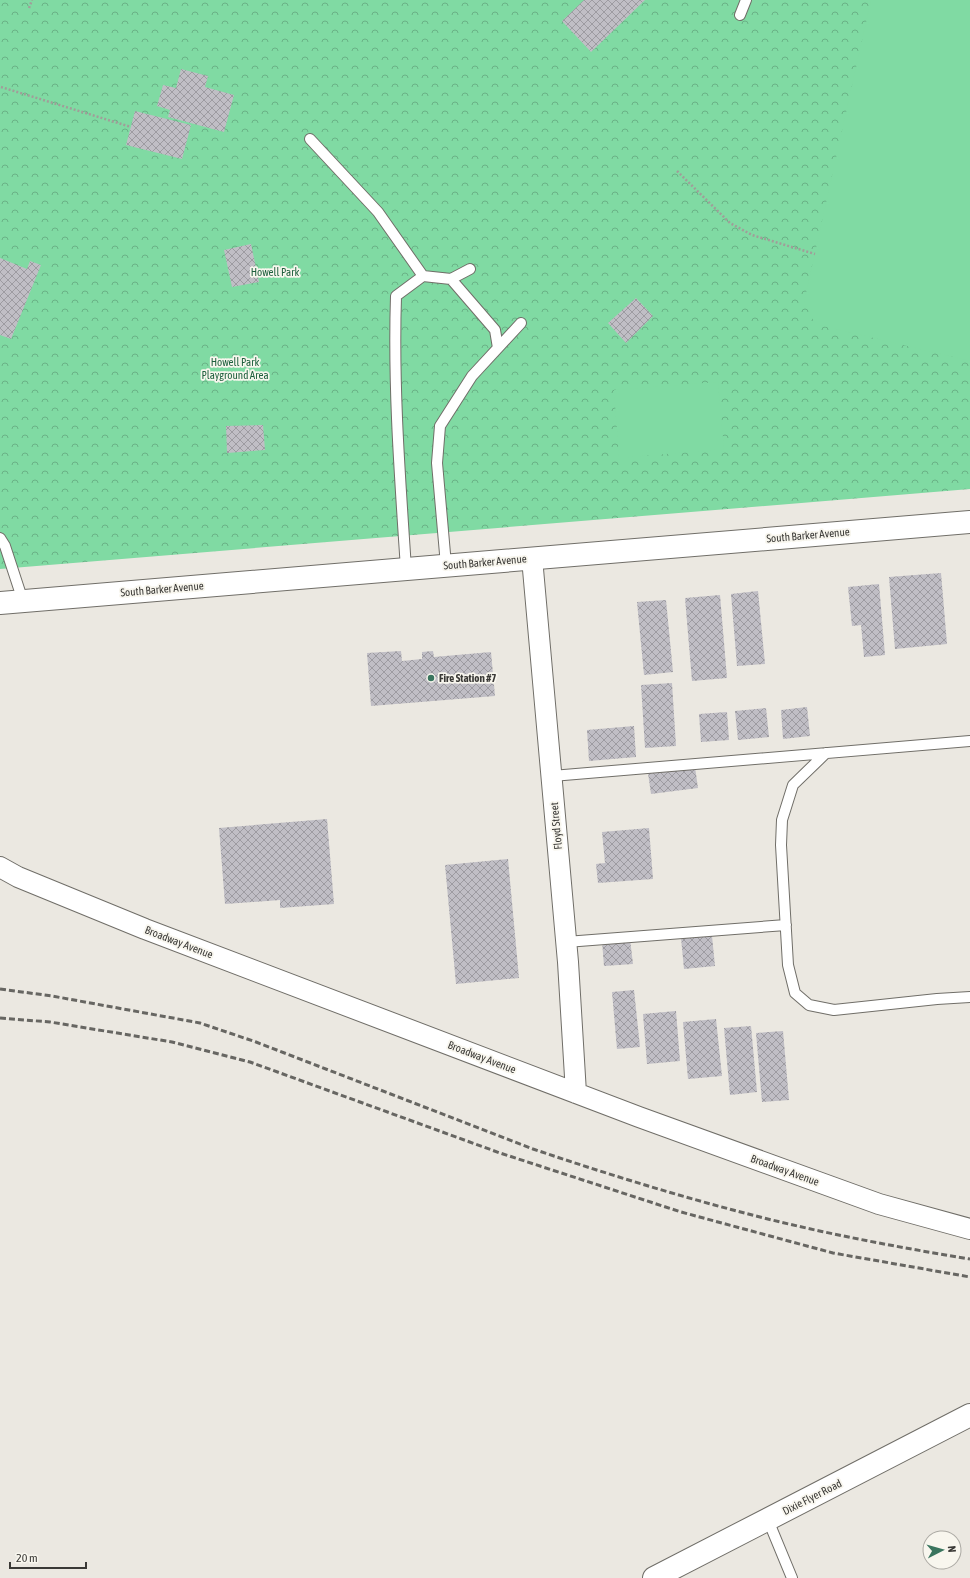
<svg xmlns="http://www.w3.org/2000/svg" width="970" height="1578" viewBox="0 0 970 1578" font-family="'Asap Condensed',sans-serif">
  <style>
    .park { fill: url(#park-crowns) }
    .garden { fill: #80daa3 }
    .building { fill: url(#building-cross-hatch) }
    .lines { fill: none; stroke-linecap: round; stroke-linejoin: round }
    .service-casing { stroke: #706e68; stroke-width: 12 }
    .minor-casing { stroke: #706e68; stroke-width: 22 }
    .tertiary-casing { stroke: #706e68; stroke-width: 24 }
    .secondary-casing { stroke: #706e68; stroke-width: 24 }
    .path { stroke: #a09e99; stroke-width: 2.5; stroke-dasharray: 2 2; stroke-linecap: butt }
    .service { stroke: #fff; stroke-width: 10 }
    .minor { stroke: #fff; stroke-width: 20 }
    .tertiary { stroke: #fff; stroke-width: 22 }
    .secondary { stroke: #fff; stroke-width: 22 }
    .rail { stroke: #676662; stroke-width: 3; stroke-dasharray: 6 3; stroke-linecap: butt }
    .poi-dot { fill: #3a755e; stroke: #f8f6ee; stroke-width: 1.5 }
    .labels { text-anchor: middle; stroke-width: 3.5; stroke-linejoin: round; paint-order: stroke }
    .park-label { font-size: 11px; fill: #1d5f3c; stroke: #f8f6ee }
    .street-label { font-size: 11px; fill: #3a3936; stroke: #f8f6ee }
    .poi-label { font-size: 11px; font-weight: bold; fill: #3a3936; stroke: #f8f6ee; text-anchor: start }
  </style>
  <defs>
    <pattern id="park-crowns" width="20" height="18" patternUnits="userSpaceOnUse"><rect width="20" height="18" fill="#80daa3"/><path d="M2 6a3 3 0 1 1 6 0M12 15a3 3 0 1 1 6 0" fill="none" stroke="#6ab286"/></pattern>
    <pattern id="building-cross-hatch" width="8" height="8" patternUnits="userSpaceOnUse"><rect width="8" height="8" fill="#c0bec5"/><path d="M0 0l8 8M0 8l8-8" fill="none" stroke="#9d9ba1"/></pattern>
  </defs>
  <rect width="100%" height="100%" fill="#ebe8e1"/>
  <path class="park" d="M 0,0 L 970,0 L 970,489 L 0,569 Z"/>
  <path class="garden" d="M 871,0 L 970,0 L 970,361 L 815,324 L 804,302 Z
    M 718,382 L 724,449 L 619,458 L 614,390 Z"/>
  <path class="building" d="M 584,0 L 645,0 L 591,52 L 562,21 Z
    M 181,69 L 208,76 L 205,87 L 234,95 L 224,132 L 168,117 L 170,110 L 157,106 L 163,85 L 176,88 Z
    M 135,111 L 191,125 L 182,159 L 126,145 Z
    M 251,244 L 259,282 L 232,287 L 224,250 Z
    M 0,258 L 27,269 L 30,261 L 41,265 L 11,339 L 0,335 Z
    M 636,298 L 653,316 L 626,343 L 608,323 Z
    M 263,425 L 265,450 L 227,453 L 226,426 Z
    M 941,573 L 947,644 L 895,649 L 889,577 Z
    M 879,584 L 885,655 L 864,657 L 861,625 L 852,626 L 848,587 Z
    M 758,591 L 765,664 L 737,666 L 731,594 Z
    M 720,595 L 727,678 L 692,681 L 685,598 Z
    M 666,600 L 673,672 L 644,675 L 637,602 Z
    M 401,651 L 402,661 L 422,659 L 422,652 L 433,651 L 434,657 L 491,652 L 495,696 L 371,706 L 367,653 Z
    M 672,683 L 676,746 L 645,748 L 641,685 Z
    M 807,707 L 810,736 L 783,739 L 781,710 Z
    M 766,708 L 769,737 L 738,740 L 735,711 Z
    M 727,712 L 729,740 L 701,742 L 699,714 Z
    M 634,726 L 636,757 L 589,761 L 587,730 Z
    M 695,767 L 698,788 L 651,794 L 648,773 Z
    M 327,819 L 334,904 L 280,908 L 280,900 L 225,904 L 219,828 Z
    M 649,828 L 653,879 L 598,883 L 596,864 L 605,863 L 602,832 Z
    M 508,859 L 519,978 L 456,984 L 445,865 Z
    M 712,936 L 715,966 L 684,969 L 681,938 Z
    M 630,939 L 633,964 L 604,966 L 602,941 Z
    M 634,990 L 640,1047 L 617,1049 L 612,992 Z
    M 676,1011 L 680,1061 L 647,1064 L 643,1014 Z
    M 716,1019 L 722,1076 L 688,1079 L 683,1022 Z
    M 751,1026 L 757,1092 L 730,1095 L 724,1028 Z
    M 783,1031 L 789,1100 L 762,1102 L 756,1033 Z"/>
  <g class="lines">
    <defs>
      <path id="service" d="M 740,15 L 746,0
        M 310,139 L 378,212 L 423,276
        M 451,279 L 495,330 L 498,348
        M 0,538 L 5,546 L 23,601
        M 446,565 L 437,463 L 440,426 L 472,376 L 521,323
        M 406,569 C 400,478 393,387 396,296 L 423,276 L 451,279 L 470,269
        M 826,753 L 793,785 L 782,820 L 781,845 L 788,965 L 795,993 L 809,1005 L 834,1010 L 937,999 L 970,997
        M 552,776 L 970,741
        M 566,942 L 786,925
        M 768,1520 L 792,1578"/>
      <path id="minor" d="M 532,558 L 568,962 L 576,1093
        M 0,867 L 18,877 L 145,929 L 639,1117 L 879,1204 L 970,1229"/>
      <path id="tertiary" d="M 654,1578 L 970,1415"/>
      <path id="secondary" d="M 0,603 L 970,522"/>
    </defs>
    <use href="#service" class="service-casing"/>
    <use href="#minor" class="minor-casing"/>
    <use href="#tertiary" class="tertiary-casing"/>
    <use href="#secondary" class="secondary-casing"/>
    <path class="path" d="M 29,8 L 32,0
      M 1,87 L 131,127
      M 677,171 L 730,223 L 752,235 L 815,254"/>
    <use href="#service" class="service"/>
    <use href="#minor" class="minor"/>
    <use href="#tertiary" class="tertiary"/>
    <use href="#secondary" class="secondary"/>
    <path class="rail" d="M 0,989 L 52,996 L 200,1023 L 256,1042 L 533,1149 C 598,1171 665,1192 733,1210 C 811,1231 890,1246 970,1259
      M 0,1018 L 50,1022 L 172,1042 L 250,1062 L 500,1153 L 681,1212 L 833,1253 L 970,1277"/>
  </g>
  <circle class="poi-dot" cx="431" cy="678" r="4"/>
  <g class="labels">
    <g class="park-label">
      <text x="275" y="276">Howell Park</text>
      <text x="235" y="366">Howell Park<tspan x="235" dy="13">Playground Area</tspan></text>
    </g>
    <g class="street-label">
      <text transform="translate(808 535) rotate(-5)" y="4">South Barker Avenue</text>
      <text transform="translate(485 562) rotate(-5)" y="4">South Barker Avenue</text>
      <text transform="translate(162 589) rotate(-5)" y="4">South Barker Avenue</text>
      <text transform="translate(556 826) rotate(-95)" y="4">Floyd Street</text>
      <text transform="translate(179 942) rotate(21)" y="4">Broadway Avenue</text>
      <text transform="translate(482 1057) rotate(21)" y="4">Broadway Avenue</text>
      <text transform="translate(785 1170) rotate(20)" y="4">Broadway Avenue</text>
      <text transform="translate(812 1497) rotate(-27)" y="4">Dixie Flyer Road</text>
    </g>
    <g class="poi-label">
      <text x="439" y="682">Fire Station #7</text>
    </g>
  </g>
  <g transform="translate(942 1550) rotate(84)"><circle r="19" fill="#f8f6ee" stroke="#acaaa4"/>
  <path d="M0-3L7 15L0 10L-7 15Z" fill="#3a755e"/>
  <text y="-6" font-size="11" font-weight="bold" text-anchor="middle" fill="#3a3936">N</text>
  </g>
  <path d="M10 1562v6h76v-6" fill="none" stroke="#3a3936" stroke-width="2"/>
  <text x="16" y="1562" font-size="12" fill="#3a3936" stroke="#f8f6ee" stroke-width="3" paint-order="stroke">20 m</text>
</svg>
